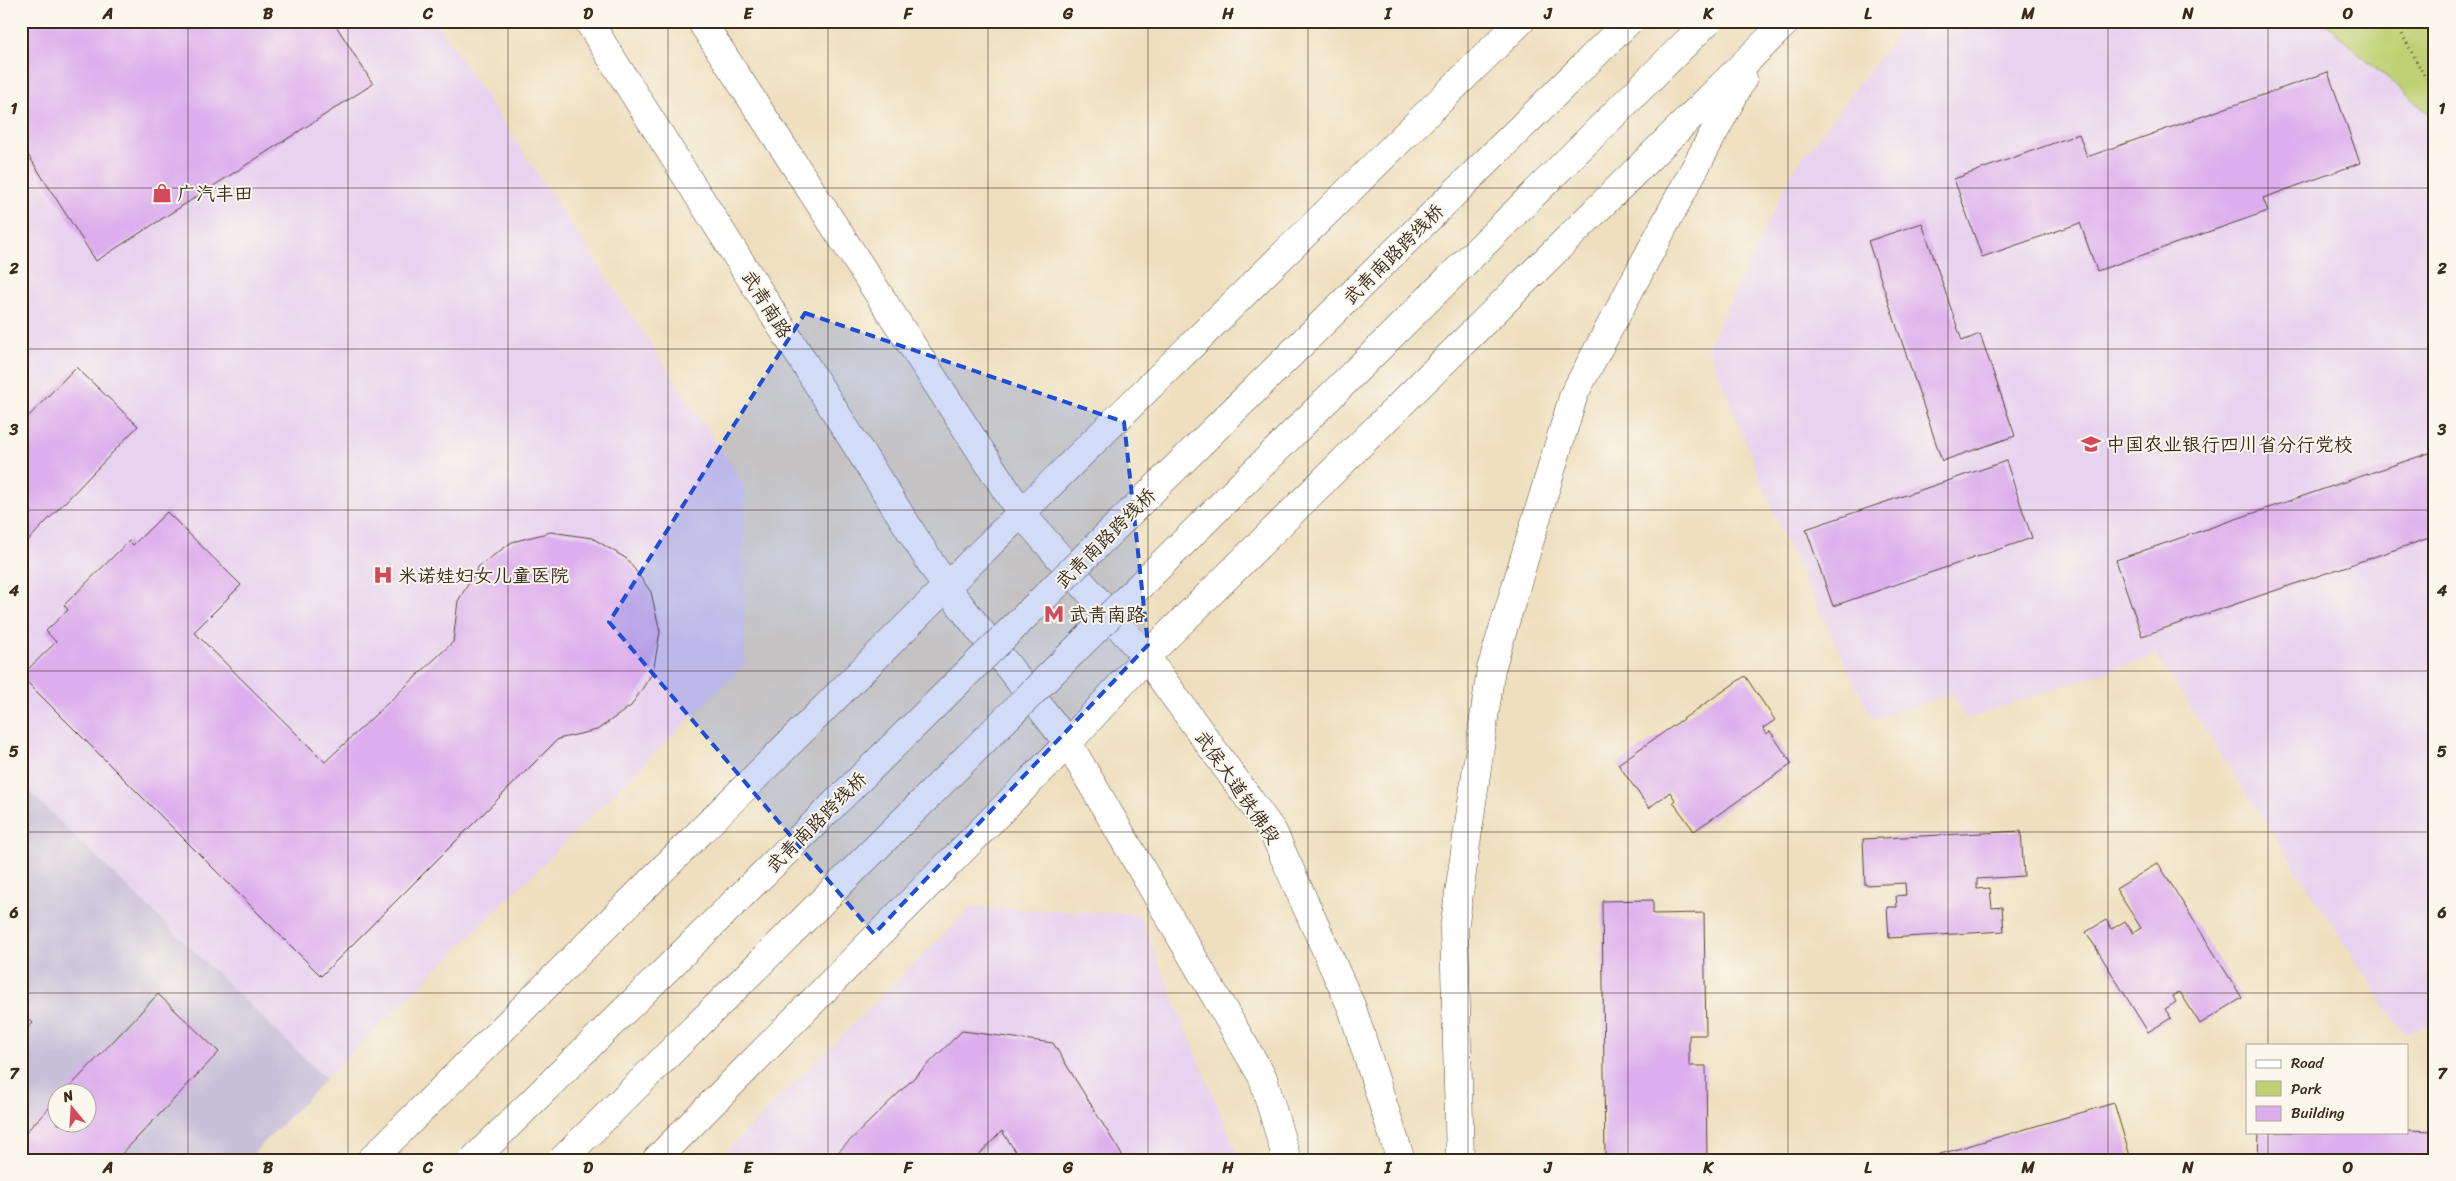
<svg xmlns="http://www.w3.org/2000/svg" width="2456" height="1181" viewBox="0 0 2456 1181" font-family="Sriracha,'LXGW WenKai TC',sans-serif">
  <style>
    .built { fill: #e7d2ef }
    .industrial { fill: #c8bfd8; fill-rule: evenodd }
    .green { fill: #c0d174; stroke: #7e7e49 }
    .building { fill: #dcaeed }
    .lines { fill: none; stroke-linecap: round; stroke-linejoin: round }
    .major-casing { stroke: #564536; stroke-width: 29 }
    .path { stroke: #564536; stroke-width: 3; stroke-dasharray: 1 4; stroke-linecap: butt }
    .major { stroke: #fff; stroke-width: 28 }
    .major-bridge-casing { stroke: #564536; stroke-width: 29; stroke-linecap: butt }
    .major-bridge { stroke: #fff; stroke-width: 28 }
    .marked { fill: #1d4ed8; fill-opacity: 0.2; stroke: #1d4ed8; stroke-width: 4; stroke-dasharray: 10 6; stroke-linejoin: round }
    .grid { fill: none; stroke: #3b2a1e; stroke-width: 1; stroke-opacity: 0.55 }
    .labels { text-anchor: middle; stroke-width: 4; stroke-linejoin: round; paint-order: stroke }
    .poi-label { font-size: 19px; fill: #3b2a1e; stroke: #fbf7ec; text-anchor: start }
    .street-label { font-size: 19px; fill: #3b2a1e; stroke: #fbf7ec }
    .neatline { fill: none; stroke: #3b2a1e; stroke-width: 2 }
    .grid-label { font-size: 16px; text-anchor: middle; font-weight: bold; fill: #3b2a1e }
  </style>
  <rect width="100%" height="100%" fill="#fbf7ec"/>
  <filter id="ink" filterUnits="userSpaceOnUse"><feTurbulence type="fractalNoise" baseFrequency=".02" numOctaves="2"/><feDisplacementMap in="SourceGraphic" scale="10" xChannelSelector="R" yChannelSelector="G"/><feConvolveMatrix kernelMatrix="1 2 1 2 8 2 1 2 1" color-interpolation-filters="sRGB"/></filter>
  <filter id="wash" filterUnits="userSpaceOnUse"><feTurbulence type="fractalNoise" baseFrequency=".0096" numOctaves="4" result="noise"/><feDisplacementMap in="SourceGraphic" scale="20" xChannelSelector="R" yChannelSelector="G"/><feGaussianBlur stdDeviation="1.12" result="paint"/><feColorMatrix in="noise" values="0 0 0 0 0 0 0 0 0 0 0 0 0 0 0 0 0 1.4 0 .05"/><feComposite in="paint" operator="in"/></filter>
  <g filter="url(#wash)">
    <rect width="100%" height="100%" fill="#eedfbe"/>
    <path class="built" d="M 21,21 L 436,21 L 745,486 L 745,664 L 326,1079 L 21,784 Z
      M 1907,21 L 2322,21 L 2435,119 L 2435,1024 L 2404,1034 L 2156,655 L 1966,719 L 1952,694 L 1873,720 L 1785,540 L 1708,347 L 1793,171 Z
      M 971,907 L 1139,914 L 1240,1160 L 717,1160 Z"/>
    <path class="industrial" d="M 21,784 L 326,1079 L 247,1160 L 21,1160 ZM 58,1094 L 88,1094 L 88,1124 L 58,1124 Z"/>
    <path class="green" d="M 2322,21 L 2435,21 L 2435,119 Z"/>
    <g id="blocks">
      <path class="building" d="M 21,21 L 333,21 L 373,84 L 96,261 L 21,144 Z
        M 2328,72 L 2360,163 L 2263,198 L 2268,211 L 2097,271 L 2080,223 L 1982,257 L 1954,179 L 2079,134 L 2087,157 Z
        M 1922,223 L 1962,341 L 1980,334 L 2015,436 L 1942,461 L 1868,241 Z
        M 76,367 L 138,426 L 21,548 L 21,424 Z
        M 2435,451 L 2435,536 L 2142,636 L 2116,560 Z
        M 2006,461 L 2032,538 L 1833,606 L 1806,529 Z
        M 167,512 L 241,585 L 194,632 L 325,762 L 453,642 L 458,601 L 479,566 L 512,542 L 551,532 L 592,538 L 627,559 L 651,592 L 660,632 L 653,672 L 631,706 L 597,730 L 558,739 L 321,976 L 21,676 L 56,642 L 46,631 L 68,610 L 64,605 L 129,541 L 133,545 Z
        M 1745,676 L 1775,720 L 1763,728 L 1767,734 L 1770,731 L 1792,764 L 1694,831 L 1673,802 L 1675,800 L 1670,792 L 1649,808 L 1618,764 Z
        M 2021,831 L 2024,876 L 1977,879 L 1977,889 L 1990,888 L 1992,908 L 2002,907 L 2004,931 L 1889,938 L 1887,907 L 1897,907 L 1896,896 L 1906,895 L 1905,883 L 1865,885 L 1863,839 Z
        M 2158,863 L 2242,998 L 2200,1024 L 2180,992 L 2173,996 L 2176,1002 L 2165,1009 L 2171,1018 L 2148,1032 L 2086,932 L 2106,920 L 2112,929 L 2125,921 L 2133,933 L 2141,928 L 2116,889 Z
        M 1653,900 L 1653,914 L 1704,913 L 1706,1035 L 1689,1035 L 1689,1066 L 1706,1066 L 1707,1160 L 1605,1160 L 1602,901 Z
        M 158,994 L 219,1052 L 116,1160 L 21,1160 L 21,1137 L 58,1099 L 58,1124 L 88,1124 L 88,1094 L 63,1094 Z
        M 21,1012 L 33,1023 L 21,1034 Z
        M 962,1031 L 1053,1043 L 1125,1160 L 1021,1160 L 1002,1131 L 974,1160 L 830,1160 Z
        M 2114,1103 L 2130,1156 L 2124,1158 L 2124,1160 L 1920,1160 Z
        M 2407,1130 L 2435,1131 L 2435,1160 L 2258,1160 L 2259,1132 L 2407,1132 Z"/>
    </g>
  </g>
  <g filter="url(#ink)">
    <use href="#blocks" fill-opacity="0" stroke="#564536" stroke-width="1"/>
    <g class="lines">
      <defs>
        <path id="major" d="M 588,21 L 946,587 L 1068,743 L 1263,1078 L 1287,1160
          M 701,21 L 1021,513 L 1146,657 L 1273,832 L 1352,1008 L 1401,1160
          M 371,1160 L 946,587 L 1521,21
          M 656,1160 L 1068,743 L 1146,657 L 1787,21
          M 1460,1160 L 1454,929 L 1491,669 L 1574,394 L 1743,78"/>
      </defs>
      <use href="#major" class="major-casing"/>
      <path class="path" d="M 2395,21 L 2424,75 L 2435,87"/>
      <use href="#major" class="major"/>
      <defs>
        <path id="major-bridge" d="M 473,1160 L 1629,21
          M 562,1160 L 1708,21"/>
      </defs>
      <use href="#major-bridge" class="major-bridge-casing"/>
      <use href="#major-bridge" class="major-bridge"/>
    </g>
  </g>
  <path class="marked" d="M 805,313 L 1124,422 L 1148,645 L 874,934 L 609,622 Z"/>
  <path class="grid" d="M 188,21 L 188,1160M 348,21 L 348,1160M 508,21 L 508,1160M 668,21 L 668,1160M 828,21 L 828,1160M 988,21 L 988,1160M 1148,21 L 1148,1160M 1308,21 L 1308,1160M 1468,21 L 1468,1160M 1628,21 L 1628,1160M 1788,21 L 1788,1160M 1948,21 L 1948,1160M 2108,21 L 2108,1160M 2268,21 L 2268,1045M 21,188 L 2435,188M 21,349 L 2435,349M 21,510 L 2435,510M 21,671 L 2435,671M 21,832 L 2435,832M 21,993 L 2435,993M 2268,1132 L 2268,1160"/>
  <defs>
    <symbol id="shop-bare" viewBox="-9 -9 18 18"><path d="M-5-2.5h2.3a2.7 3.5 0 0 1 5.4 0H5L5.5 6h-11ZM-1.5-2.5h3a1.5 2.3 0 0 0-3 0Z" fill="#d1495b" stroke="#fbf7ec" stroke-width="2.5" paint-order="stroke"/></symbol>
    <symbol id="school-bare" viewBox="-9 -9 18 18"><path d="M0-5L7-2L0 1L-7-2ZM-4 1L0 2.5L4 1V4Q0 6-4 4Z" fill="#d1495b" stroke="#fbf7ec" stroke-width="2.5" paint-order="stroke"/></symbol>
    <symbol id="hospital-bare" viewBox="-9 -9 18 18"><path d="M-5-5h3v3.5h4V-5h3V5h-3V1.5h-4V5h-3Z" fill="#d1495b" stroke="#fbf7ec" stroke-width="2.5" paint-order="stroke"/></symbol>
    <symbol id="metro-bare" viewBox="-9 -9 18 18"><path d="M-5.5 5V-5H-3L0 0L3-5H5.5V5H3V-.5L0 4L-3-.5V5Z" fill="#d1495b" stroke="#fbf7ec" stroke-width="2.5" paint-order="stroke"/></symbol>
  </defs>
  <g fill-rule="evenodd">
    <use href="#shop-bare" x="148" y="179" width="28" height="28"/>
    <use href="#school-bare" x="2077" y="430" width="28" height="28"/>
    <use href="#hospital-bare" x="369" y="561" width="28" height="28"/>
    <use href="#metro-bare" x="1040" y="600" width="28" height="28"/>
  </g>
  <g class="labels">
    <g class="poi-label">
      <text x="177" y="200">广汽丰田</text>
      <text x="2106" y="451">中国农业银行四川省分行党校</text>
      <text x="398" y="582">米诺娃妇女儿童医院</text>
      <text x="1069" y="621">武青南路</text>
    </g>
    <g class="street-label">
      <text transform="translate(1393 254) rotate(-45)" y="7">武青南路跨线桥</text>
      <text transform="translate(767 304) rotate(58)" y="7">武青南路</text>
      <text transform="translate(1105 538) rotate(-45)" y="7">武青南路跨线桥</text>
      <text transform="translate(1238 787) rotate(55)" y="7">武侯大道铁佛段</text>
      <text transform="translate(816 822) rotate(-45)" y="7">武青南路跨线桥</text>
    </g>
  </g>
  <rect width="2456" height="1181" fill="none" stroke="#fbf7ec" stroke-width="55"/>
  <rect x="2246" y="1044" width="162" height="90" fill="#fbf7ec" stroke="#aea59a"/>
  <rect x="2256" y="1060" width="25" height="8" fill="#ffffff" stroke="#aea59a"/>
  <text x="2291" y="1068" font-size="15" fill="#3b2a1e">Road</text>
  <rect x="2256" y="1081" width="25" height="15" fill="#c0d174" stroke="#aea59a"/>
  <text x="2291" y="1094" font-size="15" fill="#3b2a1e">Park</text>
  <rect x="2256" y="1106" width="25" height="15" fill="#dcaeed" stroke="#aea59a"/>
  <text x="2291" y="1118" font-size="15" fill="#3b2a1e">Building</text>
  <g transform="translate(72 1108) rotate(342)"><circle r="24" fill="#fbf7ec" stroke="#aea59a"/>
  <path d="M0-4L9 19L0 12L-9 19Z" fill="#d1495b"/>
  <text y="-8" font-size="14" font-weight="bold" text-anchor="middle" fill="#3b2a1e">N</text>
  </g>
  <rect x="28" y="28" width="2400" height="1126" class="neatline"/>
  <g class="grid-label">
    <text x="108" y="19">A</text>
    <text x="268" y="19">B</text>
    <text x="428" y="19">C</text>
    <text x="588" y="19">D</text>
    <text x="748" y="19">E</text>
    <text x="908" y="19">F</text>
    <text x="1068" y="19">G</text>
    <text x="1228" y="19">H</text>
    <text x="1388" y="19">I</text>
    <text x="1548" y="19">J</text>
    <text x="1708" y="19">K</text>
    <text x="1868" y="19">L</text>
    <text x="2028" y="19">M</text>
    <text x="2188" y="19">N</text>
    <text x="2348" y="19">O</text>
    <text x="14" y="114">1</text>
    <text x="2442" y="114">1</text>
    <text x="14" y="274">2</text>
    <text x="2442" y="274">2</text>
    <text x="14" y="435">3</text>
    <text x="2442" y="435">3</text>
    <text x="14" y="596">4</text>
    <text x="2442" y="596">4</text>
    <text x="14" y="757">5</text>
    <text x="2442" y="757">5</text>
    <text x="14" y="918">6</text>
    <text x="2442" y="918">6</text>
    <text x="14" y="1079">7</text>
    <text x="2442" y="1079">7</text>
    <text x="108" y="1173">A</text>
    <text x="268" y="1173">B</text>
    <text x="428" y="1173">C</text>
    <text x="588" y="1173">D</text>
    <text x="748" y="1173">E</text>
    <text x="908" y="1173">F</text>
    <text x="1068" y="1173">G</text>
    <text x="1228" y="1173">H</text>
    <text x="1388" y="1173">I</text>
    <text x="1548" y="1173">J</text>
    <text x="1708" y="1173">K</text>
    <text x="1868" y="1173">L</text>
    <text x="2028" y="1173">M</text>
    <text x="2188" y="1173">N</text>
    <text x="2348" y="1173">O</text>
  </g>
</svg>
